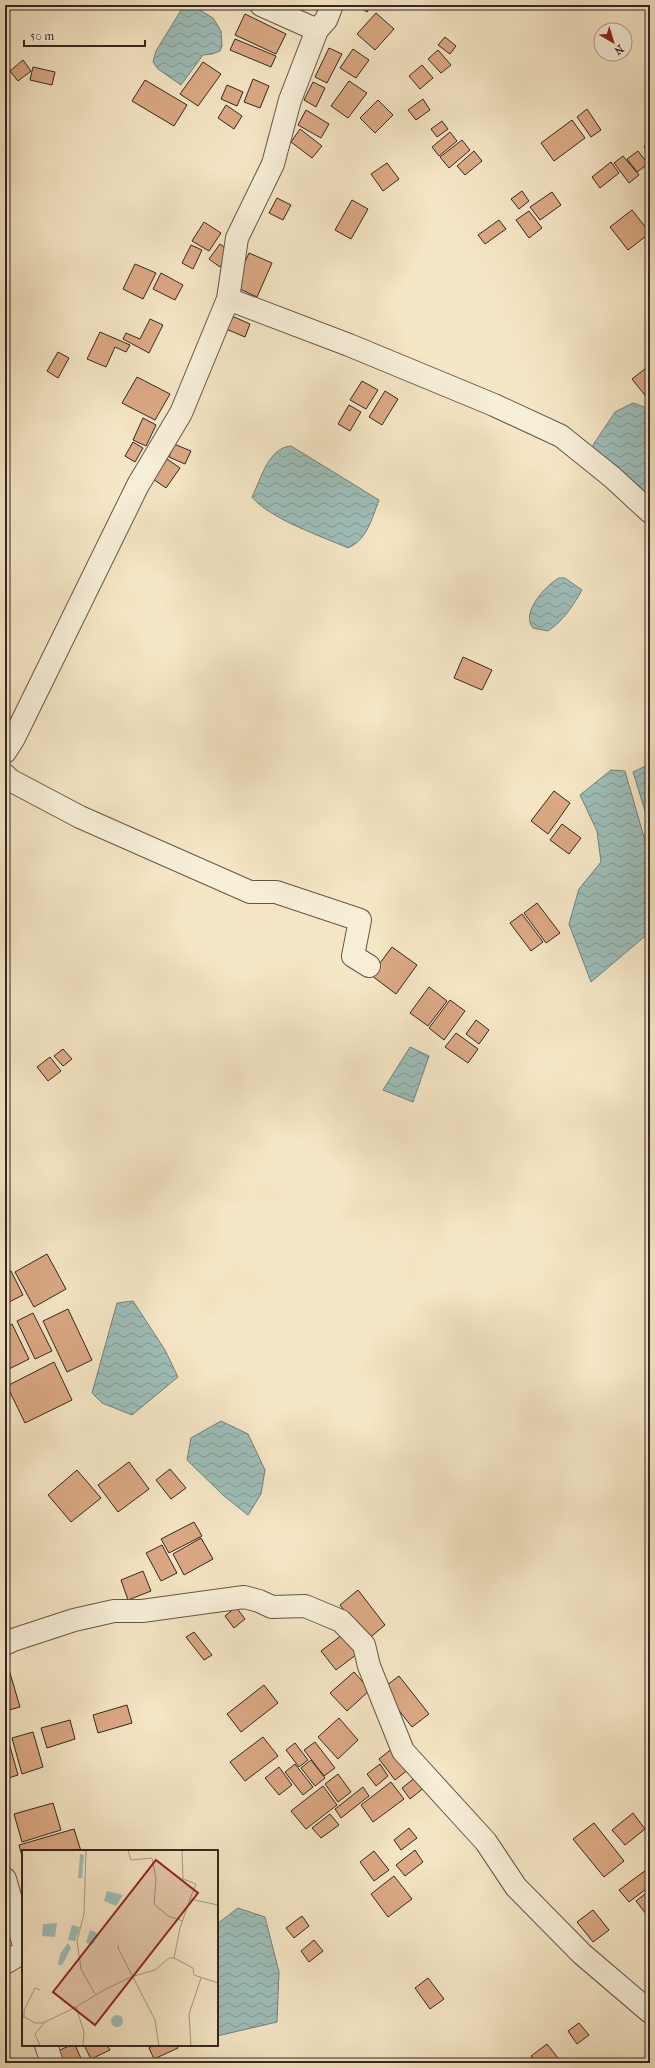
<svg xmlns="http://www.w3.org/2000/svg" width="655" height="2068" viewBox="0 0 655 2068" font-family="'IM FELL French Canon',serif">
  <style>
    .water { fill: url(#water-waves); stroke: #73817c }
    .building { fill: #dba984; stroke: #352620 }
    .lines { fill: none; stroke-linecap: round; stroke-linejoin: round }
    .minor-casing { stroke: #655649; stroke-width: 24 }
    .minor { stroke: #f8efd9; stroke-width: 22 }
    .inset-road { fill: none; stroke: #a89983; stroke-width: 1 }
    .view { fill: #8f2418; fill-opacity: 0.15; stroke: #8f2418; stroke-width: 2 }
    .inset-edge { fill: none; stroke: #352620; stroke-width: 2 }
  </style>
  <defs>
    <pattern id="water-waves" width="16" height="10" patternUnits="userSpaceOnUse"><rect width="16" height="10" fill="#9dbeb9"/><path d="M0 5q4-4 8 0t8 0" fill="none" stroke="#819a96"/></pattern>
  </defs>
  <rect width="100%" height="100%" fill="#f5e6c5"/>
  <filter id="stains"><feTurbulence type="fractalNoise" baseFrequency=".005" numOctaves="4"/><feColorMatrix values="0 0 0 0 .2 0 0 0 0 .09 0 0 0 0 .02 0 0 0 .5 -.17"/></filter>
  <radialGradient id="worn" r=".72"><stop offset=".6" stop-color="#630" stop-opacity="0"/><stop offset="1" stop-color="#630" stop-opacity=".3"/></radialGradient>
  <path class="water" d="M 183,7 L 195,7 L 213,18 L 221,31 L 222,46 L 220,51 L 212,54 L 203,55 L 181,85 L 158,69 L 153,62 L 156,51 Z
    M 633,403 L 650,409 L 650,503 L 594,458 L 593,445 L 615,412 Z
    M 291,446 L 379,500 C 372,518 367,540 348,548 C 321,536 270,519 252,497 C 261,479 268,448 291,446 Z
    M 559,578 L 565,578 L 582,590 C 573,606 563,621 548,631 L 533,628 C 520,613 546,585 559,578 Z
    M 650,764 L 650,827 L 633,772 Z
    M 611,770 L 625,771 L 650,858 L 650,932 L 591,982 L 569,924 L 579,889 L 601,862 L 597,831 L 580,795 Z
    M 410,1047 L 429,1056 L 413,1102 L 383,1090 Z
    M 133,1301 L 165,1350 L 178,1377 L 132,1415 L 102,1403 L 92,1393 L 117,1303 Z
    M 221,1421 L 248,1434 L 265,1470 L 261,1494 L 248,1515 L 224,1496 L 187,1460 L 191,1438 Z
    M 238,1908 L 265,1917 L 279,1972 L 277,2022 L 217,2036 L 217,1924 Z"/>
  <path class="building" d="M 357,5 L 372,5 L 367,12 Z
    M 376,13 L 394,29 L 375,50 L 357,34 Z
    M 245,14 L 286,34 L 276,54 L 235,35 Z
    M 445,37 L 456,46 L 450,54 L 438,45 Z
    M 235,39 L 276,56 L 271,67 L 230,50 Z
    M 329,48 L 342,54 L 327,83 L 315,77 Z
    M 353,49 L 369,60 L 356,78 L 340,68 Z
    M 438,50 L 451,65 L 441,73 L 428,59 Z
    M 23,60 L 31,71 L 18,81 L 10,71 Z
    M 203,62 L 221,74 L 198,106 L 180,94 Z
    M 422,65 L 433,78 L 420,89 L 409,76 Z
    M 33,67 L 55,72 L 52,85 L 30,80 Z
    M 253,79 L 269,86 L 260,108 L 244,102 Z
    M 145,80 L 187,105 L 174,126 L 132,101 Z
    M 349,81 L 367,93 L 348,118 L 331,106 Z
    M 313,82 L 325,88 L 316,107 L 304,100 Z
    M 227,85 L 243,92 L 237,106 L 221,99 Z
    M 423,99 L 430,110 L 416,120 L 408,110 Z
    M 378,100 L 393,115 L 375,133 L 360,118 Z
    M 226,105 L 242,116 L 234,129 L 218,118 Z
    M 587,109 L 601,130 L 591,137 L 577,117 Z
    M 306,110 L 329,124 L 321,138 L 298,125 Z
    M 572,120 L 585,138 L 554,161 L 541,143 Z
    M 442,121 L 448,129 L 437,137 L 431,129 Z
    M 300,129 L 322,146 L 312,158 L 291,142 Z
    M 450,132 L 457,141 L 439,156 L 432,147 Z
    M 462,140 L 470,150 L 449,168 L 440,157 Z
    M 650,143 L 650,158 L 644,146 Z
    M 474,151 L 482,161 L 465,175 L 457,166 Z
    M 638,151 L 648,164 L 637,172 L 627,159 Z
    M 623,156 L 639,175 L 629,183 L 614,163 Z
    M 611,162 L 619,173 L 600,188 L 592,177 Z
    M 387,163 L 399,179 L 383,191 L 371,174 Z
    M 522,191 L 529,201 L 519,209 L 511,199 Z
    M 552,192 L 561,205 L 540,220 L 530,207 Z
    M 277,198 L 291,205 L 283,220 L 269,213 Z
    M 352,200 L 368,209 L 351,239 L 335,230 Z
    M 632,210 L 650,233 L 628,250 L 610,227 Z
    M 529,211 L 542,228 L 529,238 L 516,220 Z
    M 499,220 L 506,229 L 485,244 L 478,235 Z
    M 204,222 L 221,233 L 209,251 L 192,241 Z
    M 220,244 L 231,252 L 220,267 L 209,259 Z
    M 191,245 L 202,250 L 193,269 L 182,263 Z
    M 249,253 L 272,263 L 257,297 L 234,286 Z
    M 135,264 L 156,273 L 143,299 L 123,289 Z
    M 161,273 L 183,285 L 175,300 L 153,289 Z
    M 232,316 L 250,324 L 245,337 L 226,329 Z
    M 150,319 L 163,325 L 149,353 L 123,339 L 126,333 L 140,339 Z
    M 100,332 L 130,345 L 126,352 L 115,347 L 106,367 L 87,359 Z
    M 58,352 L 69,358 L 58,378 L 47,371 Z
    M 650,365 L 650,397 L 648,399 L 632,379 Z
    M 137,377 L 170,394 L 155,420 L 122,403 Z
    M 362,381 L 378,390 L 366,409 L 350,400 Z
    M 385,391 L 398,399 L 382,425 L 369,417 Z
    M 349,405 L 361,412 L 350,431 L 338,424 Z
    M 143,418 L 156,425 L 146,446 L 133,440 Z
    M 133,442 L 143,448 L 135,462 L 125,456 Z
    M 174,444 L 191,451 L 185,464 L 169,457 Z
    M 167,459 L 180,468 L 166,488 L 153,479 Z
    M 463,657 L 492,670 L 482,690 L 454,678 Z
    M 554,791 L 570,803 L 548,834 L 531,821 Z
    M 562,824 L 581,838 L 569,854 L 550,840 Z
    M 537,903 L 560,933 L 546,943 L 524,913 Z
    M 522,914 L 543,942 L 531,951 L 510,923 Z
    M 392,947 L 417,965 L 396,994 L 371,975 Z
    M 429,987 L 447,1001 L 428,1026 L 410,1013 Z
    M 450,1000 L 465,1011 L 444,1040 L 429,1028 Z
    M 476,1020 L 489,1030 L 479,1044 L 466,1034 Z
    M 456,1033 L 478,1049 L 468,1063 L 445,1047 Z
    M 63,1049 L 72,1059 L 63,1066 L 54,1056 Z
    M 50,1057 L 61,1071 L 48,1081 L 37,1067 Z
    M 47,1254 L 66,1289 L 34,1307 L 15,1272 Z
    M 11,1271 L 23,1295 L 5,1304 L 5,1274 Z
    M 68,1309 L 92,1360 L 67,1372 L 43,1321 Z
    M 33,1313 L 52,1351 L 35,1359 L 17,1321 Z
    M 12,1324 L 29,1359 L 5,1371 L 5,1328 Z
    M 54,1362 L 72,1400 L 25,1423 L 7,1386 Z
    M 129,1462 L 149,1489 L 118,1512 L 98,1485 Z
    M 170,1469 L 186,1488 L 171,1499 L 156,1480 Z
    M 77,1470 L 101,1498 L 71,1522 L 48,1495 Z
    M 194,1522 L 202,1536 L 169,1553 L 161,1539 Z
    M 201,1538 L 213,1559 L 184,1575 L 173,1554 Z
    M 162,1545 L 177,1573 L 161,1581 L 146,1553 Z
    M 143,1571 L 151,1591 L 128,1600 L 121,1580 Z
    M 358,1590 L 385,1625 L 367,1640 L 340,1605 Z
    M 236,1607 L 245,1619 L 234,1628 L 225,1616 Z
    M 194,1632 L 212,1655 L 204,1660 L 186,1637 Z
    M 346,1632 L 361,1651 L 336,1670 L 321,1651 Z
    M 5,1663 L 7,1663 L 20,1707 L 5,1711 Z
    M 354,1672 L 370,1690 L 347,1711 L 330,1693 Z
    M 399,1676 L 429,1714 L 412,1727 L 382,1689 Z
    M 264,1685 L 278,1703 L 241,1732 L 227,1714 Z
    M 127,1705 L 132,1723 L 98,1733 L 93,1715 Z
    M 339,1718 L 358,1740 L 338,1759 L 318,1737 Z
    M 70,1720 L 75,1739 L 47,1748 L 41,1728 Z
    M 33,1732 L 43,1767 L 22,1774 L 12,1738 Z
    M 263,1737 L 278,1756 L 245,1781 L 230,1762 Z
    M 315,1742 L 335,1768 L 324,1776 L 304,1750 Z
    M 9,1743 L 18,1775 L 5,1779 L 5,1744 Z
    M 295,1743 L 308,1760 L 299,1767 L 286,1750 Z
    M 393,1748 L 409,1769 L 395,1780 L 379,1759 Z
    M 311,1760 L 325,1778 L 315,1786 L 301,1768 Z
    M 295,1764 L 313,1787 L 303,1795 L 285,1772 Z
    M 380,1764 L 388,1776 L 376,1786 L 367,1774 Z
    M 279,1767 L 292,1785 L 279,1795 L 265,1778 Z
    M 338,1774 L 351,1792 L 338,1802 L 325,1784 Z
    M 416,1777 L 425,1787 L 410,1799 L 402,1788 Z
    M 391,1782 L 404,1799 L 373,1822 L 361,1805 Z
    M 323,1786 L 337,1805 L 306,1829 L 291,1811 Z
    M 363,1787 L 369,1796 L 341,1818 L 335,1809 Z
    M 53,1803 L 61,1830 L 22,1842 L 14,1814 Z
    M 633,1813 L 645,1829 L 625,1845 L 612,1830 Z
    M 330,1814 L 339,1825 L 321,1838 L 312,1828 Z
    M 594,1823 L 624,1861 L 604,1877 L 573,1839 Z
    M 409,1828 L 417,1838 L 401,1850 L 394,1840 Z
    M 74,1829 L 81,1851 L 23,1851 L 23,1860 L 19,1845 Z
    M 415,1850 L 423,1862 L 405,1876 L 396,1865 Z
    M 374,1851 L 389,1870 L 374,1881 L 360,1862 Z
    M 646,1870 L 650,1875 L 650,1886 L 629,1902 L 619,1890 Z
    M 394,1876 L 412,1899 L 388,1917 L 371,1894 Z
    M 650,1890 L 650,1919 L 636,1901 Z
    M 593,1910 L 609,1930 L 593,1942 L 577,1922 Z
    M 302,1916 L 309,1926 L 294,1938 L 286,1928 Z
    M 314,1940 L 323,1951 L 309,1962 L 301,1951 Z
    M 428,1978 L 444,1999 L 430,2009 L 415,1988 Z
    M 579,2023 L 589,2035 L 577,2044 L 568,2031 Z
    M 547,2044 L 562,2063 L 537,2063 L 531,2056 Z
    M 71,2045 L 75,2045 L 83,2063 L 64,2063 L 58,2051 Z
    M 84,2045 L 107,2045 L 110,2050 L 91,2059 Z
    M 154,2045 L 176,2045 L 178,2048 L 154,2059 L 149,2048 Z"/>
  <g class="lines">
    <defs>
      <path id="minor" d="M 261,5 L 317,30
        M 228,299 L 349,345 L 494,405 L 561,436 L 612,477 L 650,512
        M 5,752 L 14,738 L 138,485 L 181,413 L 228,299 L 237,238 L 273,164 L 290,100 L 317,30 L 326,20 L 332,5
        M 5,775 L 10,780 L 80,817 L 250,892 L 276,892 L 360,920 L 353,956 L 369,966
        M 5,1644 L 13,1640 L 74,1620 L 114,1611 L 142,1611 L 244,1597 L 259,1601 L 272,1607 L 305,1606 L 341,1621 L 364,1645 L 369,1666 L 403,1751 L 486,1842 L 516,1887 L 582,1954 L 650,2012
        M 5,1879 L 23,1942
        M 5,1963 L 23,1952
        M 46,2045 L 52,2063"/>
    </defs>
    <use href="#minor" class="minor-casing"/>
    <use href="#minor" class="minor"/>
  </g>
  <g transform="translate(22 1850)">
    <rect width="196" height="196" fill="#f5e6c5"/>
    <path d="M 58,4 L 62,5 L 60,28 L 56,28 ZM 85,41 L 101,45 L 94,56 L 82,51 ZM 35,73 L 33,87 L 20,86 L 21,74 ZM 50,75 L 58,77 L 53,91 L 46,90 ZM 68,80 L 75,83 L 71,94 L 64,93 ZM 46,93 L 49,98 L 40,115 L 36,115 L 38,104 ZM89 171a6 6 0 1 1 12 0a6 6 0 1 1-12 0Z" fill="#9dbeb9"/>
    <path class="inset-road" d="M 64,0 L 62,64 L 55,91 L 59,119 L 73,144M 106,0 L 109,10 L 130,8 L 134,29 L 132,54 L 146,66 L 161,71M 160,0 L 161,29 L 174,34 L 168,49M 97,95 L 96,98 L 133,170 L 137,196M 152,108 L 171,118 L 172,125 L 196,133M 54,157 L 62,182 L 61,196M 0,166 L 13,173 L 21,173 L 54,157 L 82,140 L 109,127 L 133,120 L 147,108 L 152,108 L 158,78 L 168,49 L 196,55M 2,167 L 2,160 L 13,138 L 18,140M 18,196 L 13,184 L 23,172M 169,196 L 167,164 L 179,128"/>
    <path class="view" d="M 134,10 L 176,43 L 73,175 L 31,142 Z"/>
    <rect width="196" height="196" class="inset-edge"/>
  </g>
  <rect width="655" height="2068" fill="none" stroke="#f5e6c5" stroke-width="20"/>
  <rect x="6" y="6" width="643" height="2056" fill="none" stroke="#352620" stroke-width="2"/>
  <rect x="10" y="10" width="635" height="2048" fill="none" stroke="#352620"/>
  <g transform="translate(613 42) rotate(142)"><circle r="19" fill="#f8efd9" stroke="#aa9f8f"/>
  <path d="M0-3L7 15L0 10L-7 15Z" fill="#8f2418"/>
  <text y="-6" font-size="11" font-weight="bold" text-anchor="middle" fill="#352620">N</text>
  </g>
  <path d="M24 40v6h121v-6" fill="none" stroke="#352620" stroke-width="2"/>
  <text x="30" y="40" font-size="12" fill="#352620" stroke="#f8efd9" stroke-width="3" paint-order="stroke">50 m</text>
  <rect width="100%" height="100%" filter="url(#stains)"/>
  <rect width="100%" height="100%" fill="url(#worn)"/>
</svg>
